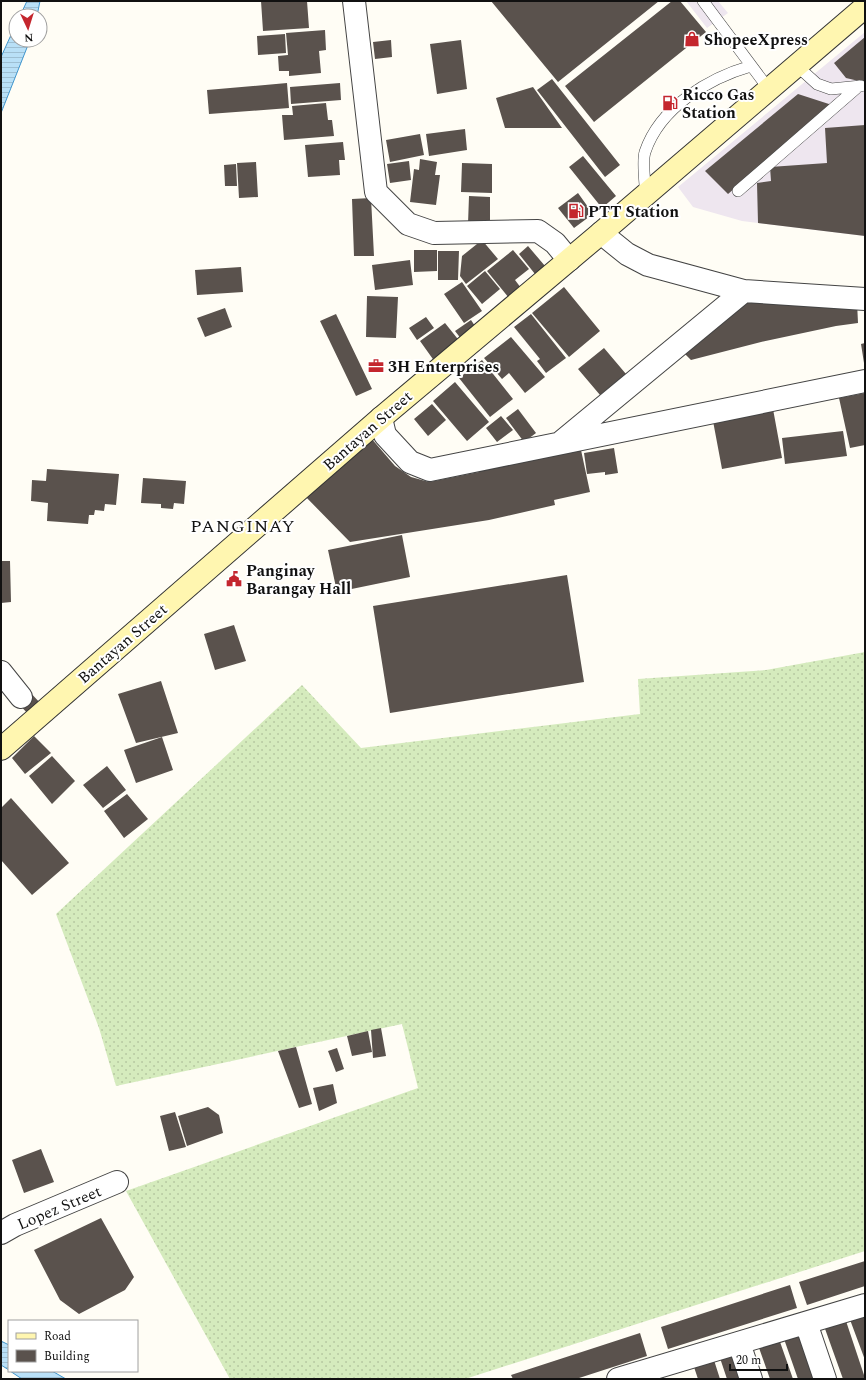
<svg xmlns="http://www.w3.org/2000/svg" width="866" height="1380" viewBox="0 0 866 1380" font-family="Spectral,serif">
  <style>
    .industrial { fill: #eee6ef }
    .grass { fill: url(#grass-dots) }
    .water { fill: url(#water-rules); stroke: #3f96cf }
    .building { fill: #5a524d }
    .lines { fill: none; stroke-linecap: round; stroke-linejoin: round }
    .service-casing { stroke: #444; stroke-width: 12 }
    .minor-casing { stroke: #444; stroke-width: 24 }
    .secondary-casing { stroke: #333; stroke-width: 24 }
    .service { stroke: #fff; stroke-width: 11 }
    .minor { stroke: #fff; stroke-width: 22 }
    .secondary { stroke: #fff6b0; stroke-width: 22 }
    .labels { text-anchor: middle; stroke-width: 4; stroke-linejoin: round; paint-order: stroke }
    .poi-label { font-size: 16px; font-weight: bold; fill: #111; stroke: #fff; text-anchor: start }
    .street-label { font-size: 16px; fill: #111; stroke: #fff }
    .quarter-label { font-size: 18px; letter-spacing: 1px; fill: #111; stroke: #fff }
  </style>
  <defs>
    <pattern id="grass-dots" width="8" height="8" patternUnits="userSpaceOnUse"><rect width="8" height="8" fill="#d5ebbd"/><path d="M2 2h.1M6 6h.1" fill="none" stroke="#b6c8a1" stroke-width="1.8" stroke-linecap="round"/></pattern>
    <pattern id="water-rules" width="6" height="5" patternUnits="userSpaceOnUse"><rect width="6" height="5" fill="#b9e0f7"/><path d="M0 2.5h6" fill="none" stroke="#9ebfd3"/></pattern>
  </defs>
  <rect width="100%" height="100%" fill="#fffdf5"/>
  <path class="industrial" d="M 686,1 L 718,1 L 728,13 L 707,28 Z
    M 865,32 L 865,236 L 742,221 L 693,207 L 678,187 Z"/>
  <path class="grass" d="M 865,652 L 865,1251 L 465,1379 L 230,1379 L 126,1191 L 418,1088 L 402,1024 L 116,1086 L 99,1028 L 56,914 L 302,685 L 361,748 L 640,714 L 638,679 L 766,670 Z"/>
  <path class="water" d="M 27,1 L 40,1 L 37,16 L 20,16 Z
    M 16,24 L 16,40 L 30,40 L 1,113 L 1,57 Z
    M 1,1341 L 9,1345 L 9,1370 L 1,1365 Z
    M 10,1371 L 52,1371 L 66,1379 L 22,1379 Z"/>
  <path class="building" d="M 261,1 L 307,1 L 309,28 L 263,31 Z
    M 491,1 L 659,1 L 558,82 Z
    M 672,1 L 680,1 L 706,32 L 594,122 L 565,86 Z
    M 325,30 L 326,50 L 319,51 L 321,73 L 289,76 L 289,71 L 279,71 L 278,56 L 288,55 L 286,33 Z
    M 285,34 L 286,53 L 258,55 L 257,36 Z
    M 865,37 L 865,80 L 863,82 L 846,78 L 834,63 Z
    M 391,40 L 392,57 L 375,59 L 373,42 Z
    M 461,40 L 467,89 L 437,94 L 430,44 Z
    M 552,79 L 620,165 L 605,177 L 537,90 Z
    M 287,83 L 289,108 L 209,114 L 207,90 Z
    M 340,83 L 341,100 L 291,104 L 290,87 Z
    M 533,87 L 562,128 L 505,128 L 496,98 Z
    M 798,94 L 832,105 L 728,194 L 705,171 Z
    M 326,103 L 328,120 L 332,120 L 334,136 L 284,140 L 282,115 L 293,115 L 292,106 Z
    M 865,125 L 865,236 L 758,223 L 757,183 L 771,181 L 770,167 L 827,163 L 825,128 Z
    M 465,129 L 467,150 L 429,156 L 426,134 Z
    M 420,134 L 424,155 L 390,162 L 386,140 Z
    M 343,142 L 345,160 L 339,160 L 340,175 L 308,177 L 305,145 Z
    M 583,156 L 616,196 L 602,208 L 569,167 Z
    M 420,159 L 437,162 L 435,175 L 440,175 L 436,205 L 410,202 L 414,169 L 419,170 Z
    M 409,161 L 411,180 L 390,183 L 387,164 Z
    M 256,162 L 258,197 L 239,198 L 237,163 Z
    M 462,163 L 492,164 L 492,193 L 461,192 Z
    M 236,164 L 237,186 L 225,186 L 224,165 Z
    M 578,193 L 593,214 L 574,228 L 558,208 Z
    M 469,196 L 490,197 L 490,225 L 468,224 Z
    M 371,198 L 374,256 L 354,256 L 352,199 Z
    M 482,240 L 498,259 L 466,284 L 460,276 L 462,256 Z
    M 528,246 L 545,266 L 535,274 L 519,254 Z
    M 414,250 L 437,250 L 437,271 L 414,272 Z
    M 513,250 L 529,269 L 515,280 L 521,288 L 509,298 L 487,271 Z
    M 438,251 L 459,251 L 458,280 L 438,280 Z
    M 410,260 L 413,285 L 375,290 L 372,265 Z
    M 241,267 L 243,292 L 197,295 L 195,270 Z
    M 485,271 L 500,289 L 482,304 L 467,286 Z
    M 462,282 L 482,311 L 464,323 L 444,294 Z
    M 564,287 L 600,331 L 569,357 L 532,313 Z
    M 367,296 L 398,297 L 396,338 L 366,337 Z
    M 746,298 L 857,302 L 858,323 L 836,326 L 761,342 L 691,360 L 681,350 Z
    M 225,308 L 232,327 L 205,337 L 197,318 Z
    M 336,314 L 372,389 L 356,396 L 320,321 Z
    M 531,314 L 566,358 L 546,373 L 537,361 L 540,359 L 514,327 Z
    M 426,317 L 434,328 L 417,340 L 409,328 Z
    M 471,320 L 477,329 L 462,340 L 455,331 Z
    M 445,323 L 461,343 L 435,362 L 420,341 Z
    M 511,337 L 545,377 L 525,393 L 509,373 L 502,379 L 484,358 Z
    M 865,343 L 865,363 L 864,363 L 861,344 Z
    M 604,348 L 626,374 L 600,395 L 578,369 Z
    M 482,360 L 513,399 L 490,417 L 459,378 Z
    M 455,382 L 489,422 L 467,441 L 433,401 Z
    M 865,393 L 865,445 L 850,448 L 839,398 Z
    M 432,404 L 446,420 L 428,436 L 414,419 Z
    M 518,409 L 536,433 L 524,442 L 506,418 Z
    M 773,409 L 782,458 L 722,469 L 713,421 Z
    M 501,416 L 513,430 L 497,442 L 486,428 Z
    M 843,431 L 847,456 L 785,464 L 782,438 Z
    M 371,438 L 395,466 L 411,477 L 429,482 L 479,472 L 479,468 L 581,450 L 590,492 L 554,500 L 555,505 L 489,520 L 350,542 L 303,494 Z
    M 614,448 L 618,473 L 605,475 L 605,472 L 587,474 L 584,453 Z
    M 47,469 L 119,474 L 116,505 L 105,504 L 104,511 L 95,510 L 94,515 L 89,515 L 88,524 L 47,521 L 48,503 L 31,501 L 32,480 L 46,481 Z
    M 143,478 L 186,481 L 184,504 L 174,503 L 173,509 L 161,508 L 161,504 L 141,503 Z
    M 402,535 L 410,577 L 337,592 L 328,550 Z
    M 1,561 L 10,561 L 11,602 L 1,603 Z
    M 567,575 L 584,682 L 390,713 L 373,606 Z
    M 234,625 L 246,661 L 215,670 L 204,634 Z
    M 161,681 L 178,733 L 136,743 L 118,694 Z
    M 28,690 L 41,704 L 29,715 L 16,701 Z
    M 34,736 L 51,753 L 25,774 L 12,758 Z
    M 162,737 L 173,770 L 136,783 L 124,750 Z
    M 52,756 L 75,781 L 52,804 L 29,776 Z
    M 107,766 L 126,790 L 103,808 L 83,785 Z
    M 127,794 L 148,819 L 124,838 L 104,811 Z
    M 11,798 L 69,863 L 32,895 L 1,860 L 1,808 Z
    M 381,1028 L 386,1056 L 373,1058 L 371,1030 Z
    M 368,1031 L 372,1052 L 352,1056 L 347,1036 Z
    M 296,1047 L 312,1104 L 299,1108 L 278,1051 Z
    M 337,1048 L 344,1069 L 336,1072 L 328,1051 Z
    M 333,1084 L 337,1103 L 319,1111 L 313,1088 Z
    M 208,1107 L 219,1115 L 223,1133 L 187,1146 L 178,1116 Z
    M 175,1112 L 186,1147 L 169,1151 L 160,1116 Z
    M 41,1149 L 54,1182 L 24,1193 L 12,1160 Z
    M 101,1218 L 134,1277 L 125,1290 L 79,1314 L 60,1300 L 34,1250 Z
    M 865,1261 L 865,1286 L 807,1305 L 799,1282 Z
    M 790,1285 L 797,1308 L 668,1349 L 661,1327 Z
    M 865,1312 L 865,1360 L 849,1317 Z
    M 845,1318 L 865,1378 L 865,1379 L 843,1379 L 824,1326 Z
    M 805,1332 L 821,1379 L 798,1379 L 784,1339 Z
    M 640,1333 L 647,1356 L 576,1379 L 513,1379 L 511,1375 Z
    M 779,1339 L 793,1379 L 770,1379 L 758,1345 Z
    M 739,1352 L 748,1379 L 727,1379 L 720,1358 Z
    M 713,1357 L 720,1379 L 698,1379 L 693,1364 Z"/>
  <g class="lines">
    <defs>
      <path id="service" d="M 703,1 L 768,88
        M 796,65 L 817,84 L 831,89 L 861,86
        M 738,191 L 859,86
        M 646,195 C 645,184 642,161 645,152 C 660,107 709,78 751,66"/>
      <path id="minor" d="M 354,1 L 376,192 L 408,224 L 434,233 L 538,231 L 555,243 L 569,260
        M 601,233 L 627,254 L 648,265 L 744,291 L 865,299
        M 381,418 L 385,435 L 410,462 L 430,470 L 865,381
        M 560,443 L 744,291
        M 1,672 L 21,697
        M 1,1233 L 15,1225 L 117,1182
        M 806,1323 L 825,1379
        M 739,1343 L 751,1379
        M 618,1379 L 865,1305"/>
      <path id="secondary" d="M 1,749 L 381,418 L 601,233 L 865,7"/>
    </defs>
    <use href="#service" class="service-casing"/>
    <use href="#minor" class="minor-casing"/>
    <use href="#secondary" class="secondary-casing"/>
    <use href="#service" class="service"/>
    <use href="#minor" class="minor"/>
    <use href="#secondary" class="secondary"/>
  </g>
  <defs>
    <symbol id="shop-bare" viewBox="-9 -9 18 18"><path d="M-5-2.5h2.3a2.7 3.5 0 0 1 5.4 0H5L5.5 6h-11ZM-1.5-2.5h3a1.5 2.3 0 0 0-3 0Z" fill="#c4262e" stroke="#fff" stroke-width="2.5" paint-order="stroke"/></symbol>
    <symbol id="fuel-bare" viewBox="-9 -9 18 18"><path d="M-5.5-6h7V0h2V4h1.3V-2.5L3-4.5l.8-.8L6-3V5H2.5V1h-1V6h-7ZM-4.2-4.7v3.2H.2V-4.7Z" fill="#c4262e" stroke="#fff" stroke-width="2.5" paint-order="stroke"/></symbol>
    <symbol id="office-bare" viewBox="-9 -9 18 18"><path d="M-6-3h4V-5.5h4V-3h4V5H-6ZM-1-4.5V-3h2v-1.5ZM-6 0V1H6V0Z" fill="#c4262e" stroke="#fff" stroke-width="2.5" paint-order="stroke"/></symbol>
    <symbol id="civic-bare" viewBox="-9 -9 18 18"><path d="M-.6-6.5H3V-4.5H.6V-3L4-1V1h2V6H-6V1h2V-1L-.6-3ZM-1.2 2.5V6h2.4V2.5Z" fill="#c4262e" stroke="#fff" stroke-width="2.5" paint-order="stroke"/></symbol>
  </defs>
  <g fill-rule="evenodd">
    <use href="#shop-bare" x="681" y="28" width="22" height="22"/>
    <use href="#fuel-bare" x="659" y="92" width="22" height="22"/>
    <use href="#fuel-bare" x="565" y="200" width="22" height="22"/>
    <use href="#office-bare" x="365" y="355" width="22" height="22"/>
    <use href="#civic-bare" x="223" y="568" width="22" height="22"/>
  </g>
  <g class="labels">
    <g class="poi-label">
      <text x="704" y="45">ShopeeXpress</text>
      <text x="682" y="100">Ricco Gas<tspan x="682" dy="18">Station</tspan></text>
      <text x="588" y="217">PTT Station</text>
      <text x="388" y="372">3H Enterprises</text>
      <text x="246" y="576">Panginay<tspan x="246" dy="18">Barangay Hall</tspan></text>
    </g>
    <g class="street-label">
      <text transform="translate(367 430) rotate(-41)" y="6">Bantayan Street</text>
      <text transform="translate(122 643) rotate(-41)" y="6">Bantayan Street</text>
      <text transform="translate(59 1207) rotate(-23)" y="6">Lopez Street</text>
    </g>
    <g class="quarter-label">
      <text x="243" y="532">PANGINAY</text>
    </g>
  </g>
  <rect width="866" height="1380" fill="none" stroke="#111111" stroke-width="4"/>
  <rect x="8" y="1320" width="130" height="52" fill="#ffffff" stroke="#a0a0a0"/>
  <rect x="16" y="1333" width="20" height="6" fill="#fff6b0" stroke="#a0a0a0"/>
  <text x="44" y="1340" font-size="12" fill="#111111">Road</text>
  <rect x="16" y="1350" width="20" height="12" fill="#5a524d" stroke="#a0a0a0"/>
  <text x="44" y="1360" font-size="12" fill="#111111">Building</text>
  <g transform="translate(28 28) rotate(176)"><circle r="19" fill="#ffffff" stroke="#a0a0a0"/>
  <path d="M0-3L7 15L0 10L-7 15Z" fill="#c4262e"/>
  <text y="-6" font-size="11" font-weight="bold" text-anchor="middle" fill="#111111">N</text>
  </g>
  <path d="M730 1364v6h57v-6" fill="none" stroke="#111111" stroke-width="2"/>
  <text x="736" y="1364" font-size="12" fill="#111111" stroke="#ffffff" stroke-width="3" paint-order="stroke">20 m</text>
</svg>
